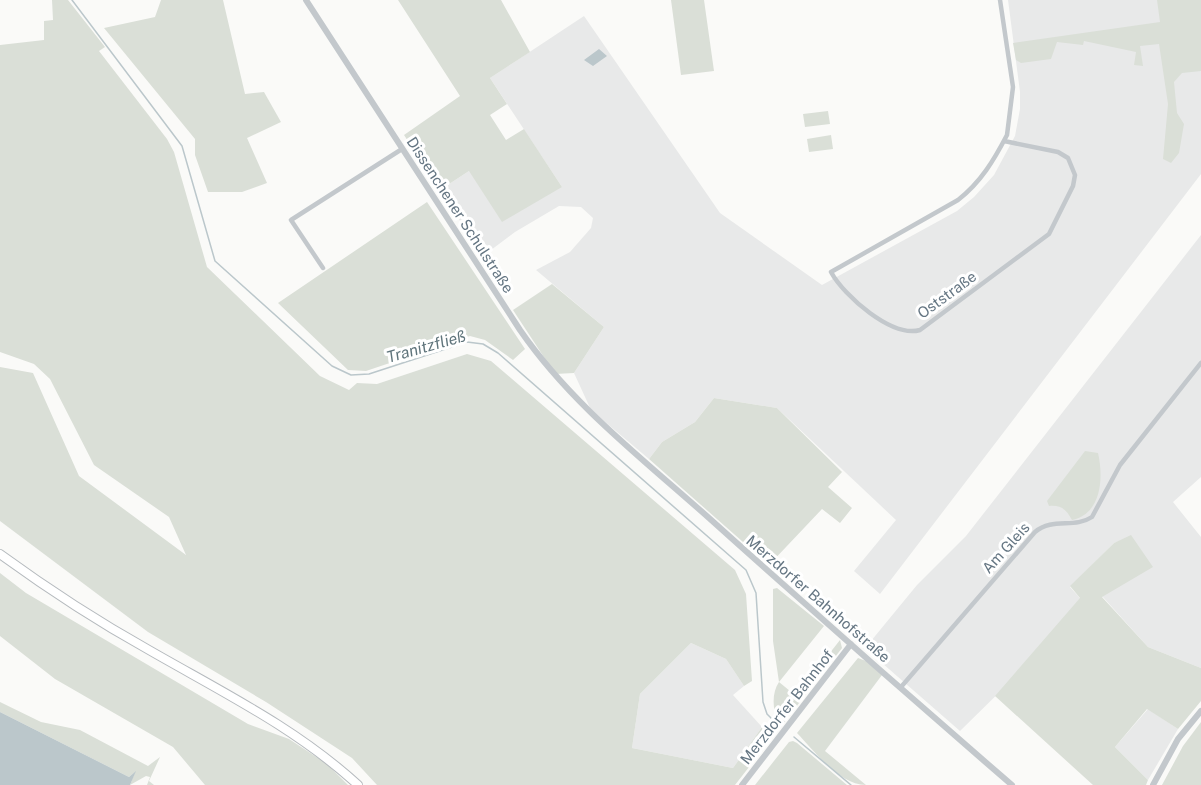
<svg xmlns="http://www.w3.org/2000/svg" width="1201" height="785" viewBox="0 0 1201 785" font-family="'Public Sans',sans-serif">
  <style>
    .built { fill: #e8e9e9 }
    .green { fill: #dadfd7 }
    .water { fill: #bbc7cb }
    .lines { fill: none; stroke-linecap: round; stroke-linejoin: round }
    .stream { stroke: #bbc7cb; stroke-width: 1.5 }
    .primary-casing { stroke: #b5babe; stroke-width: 10 }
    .minor { stroke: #c3c8cc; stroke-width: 4.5 }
    .tertiary { stroke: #c3c8cc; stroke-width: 6 }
    .primary { stroke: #fff; stroke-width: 8 }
    .labels { text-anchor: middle; stroke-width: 6; stroke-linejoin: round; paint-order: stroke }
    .street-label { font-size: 15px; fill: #657683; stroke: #fff }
    .water-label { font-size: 16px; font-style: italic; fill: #60757c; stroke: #fff }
  </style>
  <rect width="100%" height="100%" fill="#fafaf8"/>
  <path class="built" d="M 1008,0 L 1201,0 L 1201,174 L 880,594 L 854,571 L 896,520 L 777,408 L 714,398 L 695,422 L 662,442 L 649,459 L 591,410 L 574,373 L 604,327 L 536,270 L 570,252 L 591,228 L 593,218 L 581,207 L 559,206 L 515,232 L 483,256 L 440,190 L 469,171 L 562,187 L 490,78 L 584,16 L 720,213 L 822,285 L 957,211 L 974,197 L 994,175 L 1015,136 L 1020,109 L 1020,92 Z
    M 1201,235 L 1201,477 L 1173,502 L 1201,537 L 1201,668 L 1148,647 L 1102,596 L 1127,539 L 1114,543 L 1070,587 L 1087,606 L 960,731 L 874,656 L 871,641 L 917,585 L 966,536 Z
    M 691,643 L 726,659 L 744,686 L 733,695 L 762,727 L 733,768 L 632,748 L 640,694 Z
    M 1148,709 L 1178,729 L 1148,780 L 1115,747 Z"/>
  <path class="green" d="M 52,0 L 68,0 L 105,47 L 99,51 L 167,139 L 174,152 L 207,267 L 320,376 L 349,390 L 357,383 L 377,384 L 467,354 L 491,361 L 735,570 L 746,594 L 752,681 L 744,686 L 726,659 L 691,643 L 640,694 L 632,748 L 733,768 L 762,727 L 774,725 L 778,720 C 772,709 772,692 779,682 L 773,641 L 773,589 L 777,588 L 824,626 L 779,682 L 796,696 L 840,640 L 842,648 L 735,785 L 377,785 L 352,758 L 266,702 L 148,632 L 0,521 L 0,367 L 33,373 L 79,476 L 186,555 L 169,517 L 94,465 L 50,379 L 34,364 L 0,352 L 0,45 L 44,40 L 44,21 L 53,20 Z
    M 161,0 L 223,0 L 245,94 L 264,92 L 281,122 L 247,138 L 267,183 L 242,192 L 208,192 L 195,155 L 195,139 L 104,28 L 155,17 Z
    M 398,0 L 501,0 L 530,52 L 490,78 L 507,104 L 490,115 L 506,140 L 524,129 L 562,187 L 502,222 L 469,171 L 440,190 L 404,135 L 460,96 Z
    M 671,0 L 704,0 L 714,71 L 681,75 Z
    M 1157,0 L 1201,0 L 1201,71 L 1182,73 L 1174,82 L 1177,113 L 1184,124 L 1179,153 L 1171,163 L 1163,159 L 1168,104 L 1159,44 L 1140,46 L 1143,66 L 1134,65 L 1136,52 L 1084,41 L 1083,45 L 1057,42 L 1051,59 L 1021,63 L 1016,60 L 1013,43 L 1160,22 Z
    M 828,111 L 830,124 L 805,127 L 803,114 Z
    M 831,135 L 833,149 L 809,152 L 807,139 Z
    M 427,202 L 525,349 L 513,360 L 485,340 L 470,336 L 366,371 L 348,370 L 278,303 Z
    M 552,284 L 604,327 L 574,373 L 555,374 L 513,310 Z
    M 714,398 L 777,408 L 842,472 L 828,487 L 852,508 L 840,523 L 822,509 L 769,565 L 649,459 L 662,442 L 695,422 Z
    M 1085,451 L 1098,453 C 1104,479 1101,514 1072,520 C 1066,509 1061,505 1049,506 L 1047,501 Z
    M 1131,535 L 1153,567 L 1102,597 L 1148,647 L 1201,668 L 1201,701 L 1178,729 L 1147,709 L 1115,747 L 1148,780 L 1146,785 L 1093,785 L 995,696 L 1080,598 L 1070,586 L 1114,543 Z
    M 0,573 L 26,593 L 248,724 L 289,739 L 327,764 L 348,785 L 205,785 L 173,747 L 55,679 L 0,636 Z
    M 858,658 L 866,661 L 882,675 L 825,751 L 866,785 C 840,785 814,751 797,733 Z
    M 0,702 L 41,722 L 80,730 L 148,766 L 160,757 L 149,781 L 154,785 L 147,785 L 150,777 L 146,776 L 130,785 L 135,772 L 129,777 L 0,712 Z
    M 1201,722 L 1201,785 L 1162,785 L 1183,746 Z
    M 793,741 L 797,743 L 847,785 L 755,785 L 789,742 Z"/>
  <path class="water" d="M 599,49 L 607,56 L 593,66 L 584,60 Z
    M 0,712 L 129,777 L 136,771 L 130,785 L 0,785 Z"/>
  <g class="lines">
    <path class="stream" d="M 72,0 L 182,146 L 215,261 L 332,366 L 351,375 L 369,374 L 467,342 L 483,344 L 498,353 L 746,570 L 756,593 L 763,702 L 767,714 L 775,722
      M 794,737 L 851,785"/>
    <defs>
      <path id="primary" d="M 0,554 C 48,589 97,621 149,650 C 222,692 296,728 358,785"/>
    </defs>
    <use href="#primary" class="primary-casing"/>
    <path class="minor" d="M 1000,0 L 1013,87 L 1007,135 C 994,160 981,182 958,200 L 831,272 C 844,296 892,338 920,330 L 1049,234 L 1073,186 L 1075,175 L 1068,158 L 1058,152 L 1004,141
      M 323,268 L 291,220 L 402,149
      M 901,687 L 1035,532 C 1053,517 1074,529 1092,517 L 1120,465 L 1201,363"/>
    <path class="tertiary" d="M 306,0 L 520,330 C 571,404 643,459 709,518 C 809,608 910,697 1012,785
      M 742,785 L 851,644
      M 1153,785 L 1178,739 L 1201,711"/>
    <use href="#primary" class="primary"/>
  </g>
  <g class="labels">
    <g class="street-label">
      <text transform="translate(460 215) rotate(57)" y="5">Dissenchener Schulstraße</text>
      <text transform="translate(947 295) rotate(-36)" y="5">Oststraße</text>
      <text transform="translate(1006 548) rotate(-48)" y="5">Am Gleis</text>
      <text transform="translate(818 599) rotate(41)" y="5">Merzdorfer Bahnhofstraße</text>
      <text transform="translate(787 707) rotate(-52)" y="5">Merzdorfer Bahnhof</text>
    </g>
    <g class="water-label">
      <text transform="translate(426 346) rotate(-16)" y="6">Tranitzfließ</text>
    </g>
  </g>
</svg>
